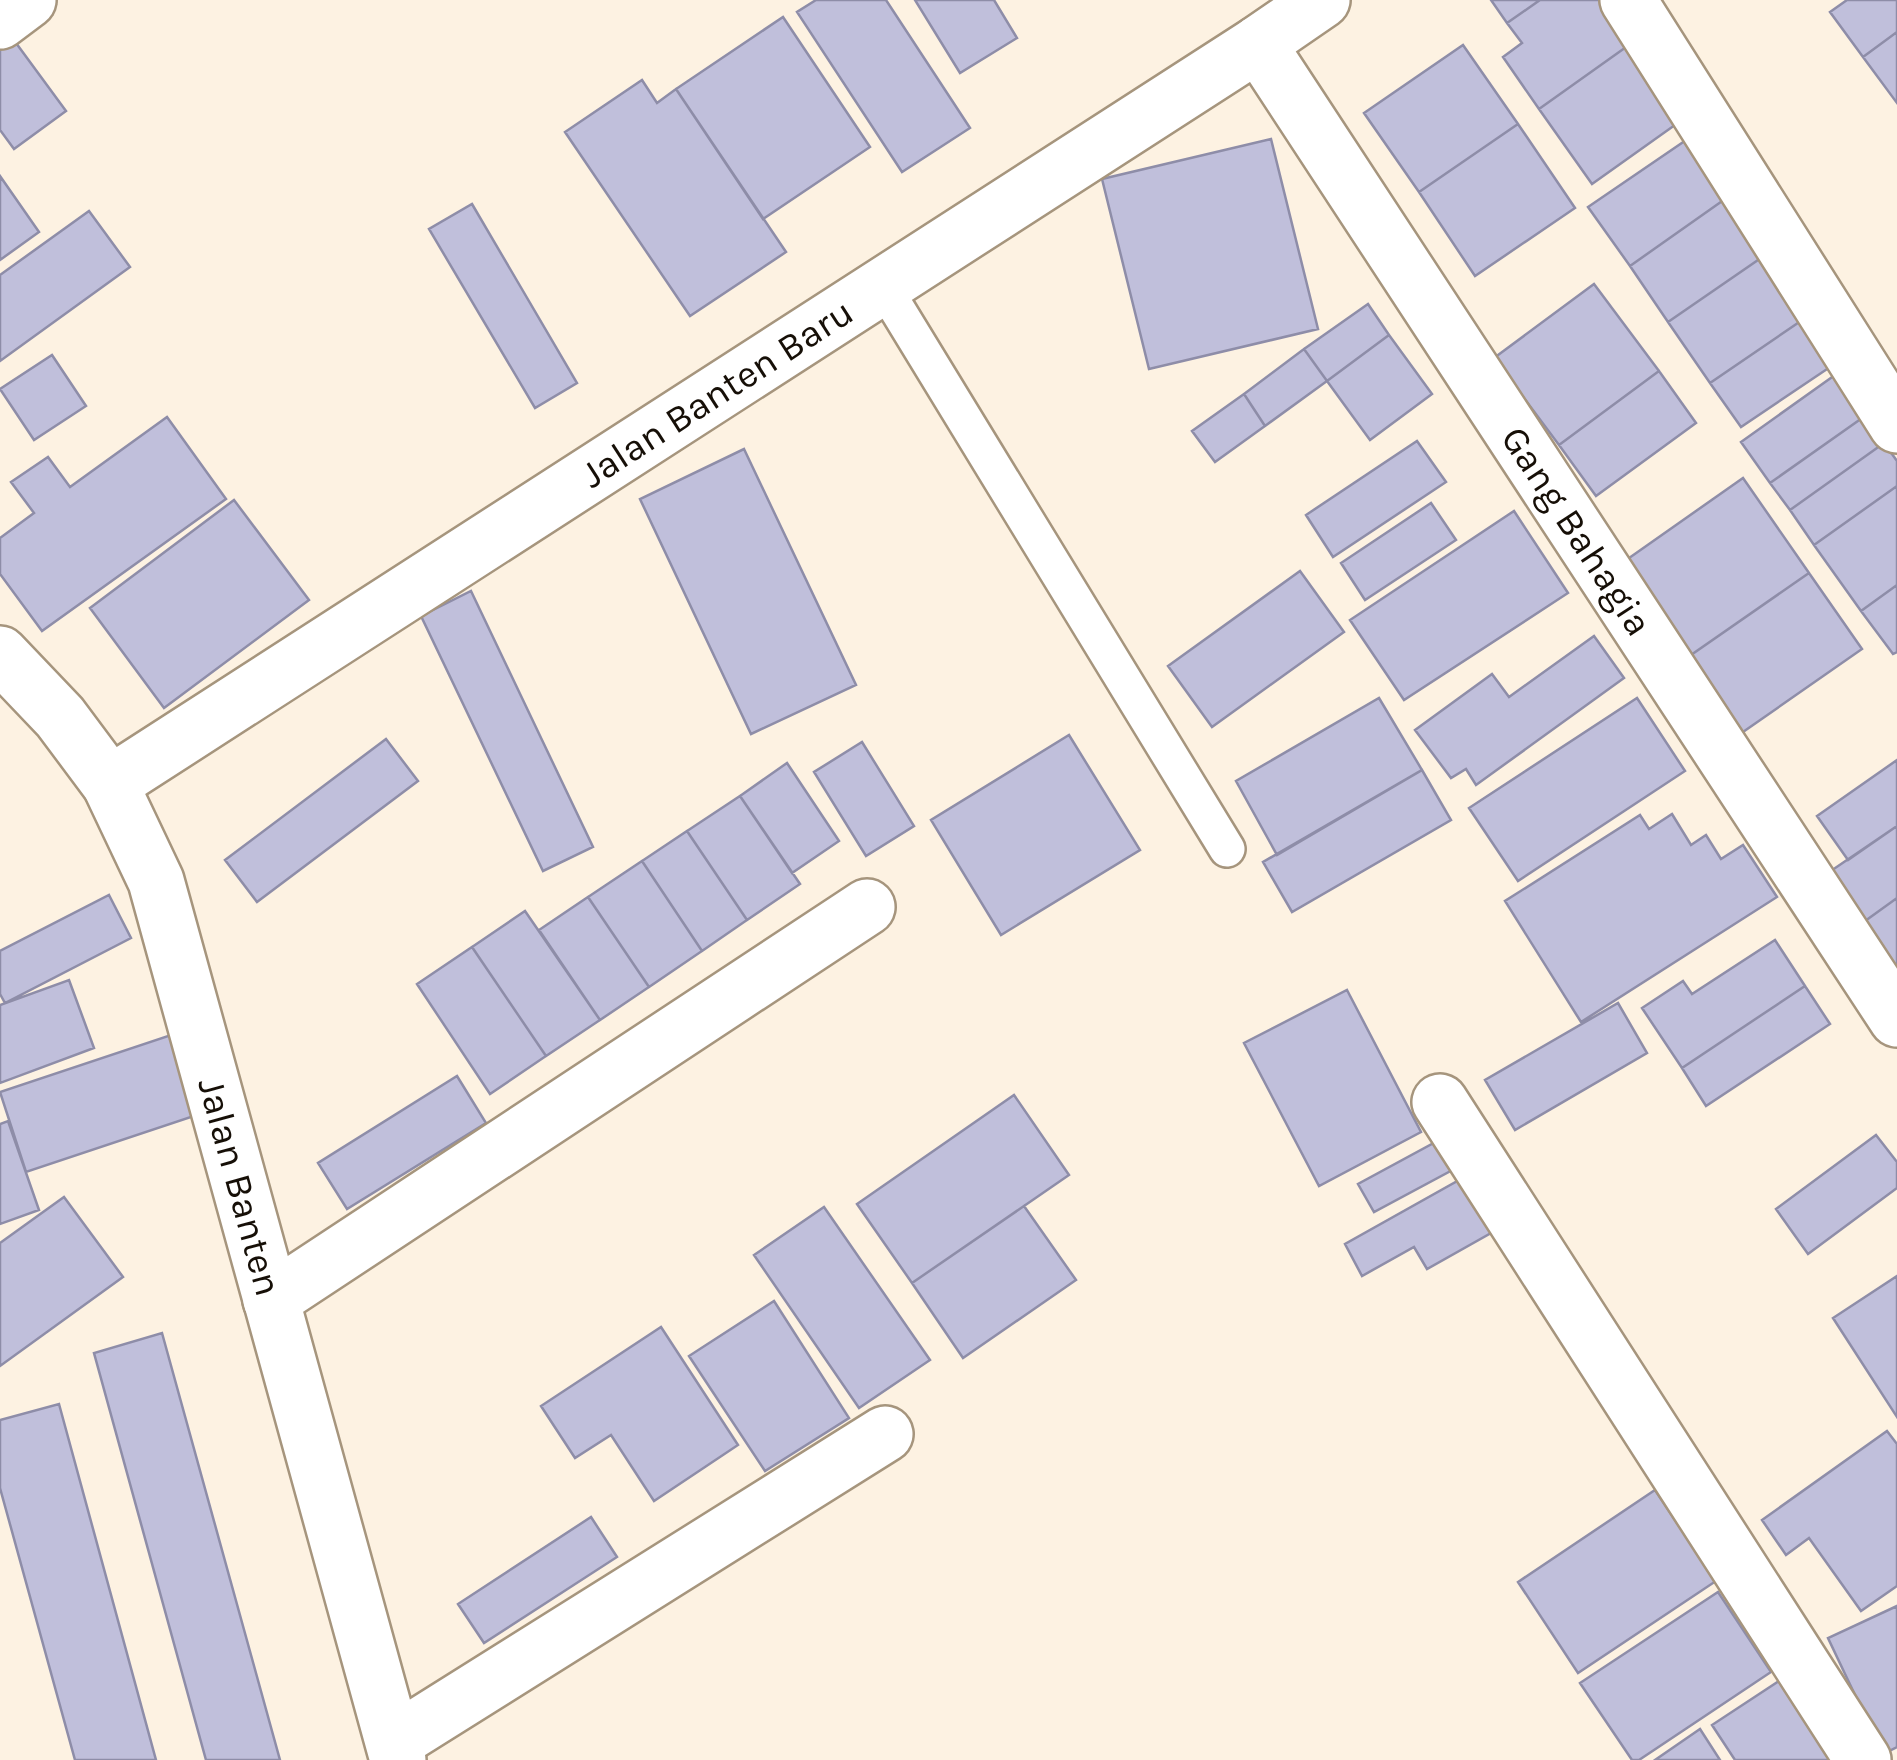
<svg xmlns="http://www.w3.org/2000/svg" width="1897" height="1760" viewBox="0 0 1897 1760" font-family="Karla,sans-serif">
  <style>
    .building { fill: #c0bfdb; stroke: #8e8da8; stroke-width: 2.5 }
    .lines { fill: none; stroke-linecap: round; stroke-linejoin: round }
    .service-casing { stroke: #a6957d; stroke-width: 40 }
    .minor-casing { stroke: #a6957d; stroke-width: 60 }
    .service { stroke: #fff; stroke-width: 35 }
    .minor { stroke: #fff; stroke-width: 55 }
    .labels { text-anchor: middle; stroke-width: 10; stroke-linejoin: round; paint-order: stroke }
    .street-label { font-size: 38px; fill: #160f07; stroke: #fff }
  </style>
  <rect width="100%" height="100%" fill="#fdf2e2"/>
  <path class="building" d="M 816,0 L 886,0 L 970,128 L 902,172 L 797,12 Z
    M 915,0 L 994,0 L 1017,38 L 960,73 Z
    M 1491,0 L 1540,0 L 1507,23 Z
    M 1540,0 L 1608,0 L 1636,40 L 1539,109 L 1503,57 L 1522,43 L 1507,23 Z
    M 1847,0 L 1897,0 L 1897,32 L 1863,57 L 1830,12 Z
    M 783,17 L 870,147 L 763,219 L 676,89 Z
    M 5,28 L 66,111 L 14,149 L 0,130 L 0,32 Z
    M 1897,32 L 1897,103 L 1863,57 Z
    M 1636,40 L 1689,115 L 1592,184 L 1539,109 Z
    M 1463,45 L 1518,124 L 1419,192 L 1364,113 Z
    M 642,80 L 657,103 L 676,89 L 786,252 L 690,316 L 565,132 Z
    M 1518,124 L 1575,208 L 1475,276 L 1419,192 Z
    M 1695,134 L 1735,192 L 1630,266 L 1588,207 Z
    M 1271,139 L 1318,329 L 1149,369 L 1102,179 Z
    M 0,176 L 39,232 L 0,260 Z
    M 1735,192 L 1774,249 L 1668,322 L 1630,266 Z
    M 472,204 L 577,383 L 535,408 L 429,229 Z
    M 89,211 L 130,267 L 0,361 L 0,275 Z
    M 1774,249 L 1817,310 L 1710,383 L 1668,322 Z
    M 1594,284 L 1659,371 L 1559,445 L 1494,358 Z
    M 1368,304 L 1389,335 L 1327,381 L 1304,349 Z
    M 1817,310 L 1848,355 L 1741,427 L 1710,383 Z
    M 1389,335 L 1432,394 L 1370,440 L 1327,381 Z
    M 1304,349 L 1327,381 L 1265,426 L 1244,394 Z
    M 52,355 L 86,406 L 34,440 L 0,389 Z
    M 1659,371 L 1696,423 L 1596,496 L 1559,445 Z
    M 1835,375 L 1865,416 L 1770,483 L 1741,442 Z
    M 1244,394 L 1265,426 L 1215,462 L 1192,431 Z
    M 1865,416 L 1884,443 L 1790,510 L 1770,483 Z
    M 167,417 L 226,499 L 42,631 L 0,574 L 0,538 L 34,513 L 11,482 L 48,457 L 70,487 Z
    M 1417,441 L 1446,482 L 1333,557 L 1306,515 Z
    M 1884,443 L 1897,461 L 1897,486 L 1814,545 L 1790,510 Z
    M 744,449 L 856,685 L 751,734 L 640,499 Z
    M 1743,478 L 1809,573 L 1678,664 L 1612,570 Z
    M 1897,486 L 1897,585 L 1861,611 L 1814,545 Z
    M 234,500 L 309,600 L 164,708 L 90,608 Z
    M 1431,503 L 1456,540 L 1365,600 L 1341,563 Z
    M 1514,511 L 1568,593 L 1404,700 L 1350,620 Z
    M 1300,571 L 1344,632 L 1212,727 L 1168,666 Z
    M 1809,573 L 1862,649 L 1730,741 L 1678,664 Z
    M 1897,585 L 1897,652 L 1893,654 L 1861,611 Z
    M 471,591 L 593,847 L 543,871 L 421,616 Z
    M 1594,636 L 1624,678 L 1476,785 L 1466,769 L 1451,778 L 1415,730 L 1492,674 L 1509,697 Z
    M 1379,698 L 1422,770 L 1277,855 L 1236,781 Z
    M 1637,698 L 1685,771 L 1518,881 L 1469,808 Z
    M 1069,735 L 1140,850 L 1001,935 L 931,820 Z
    M 386,739 L 418,781 L 257,902 L 225,860 Z
    M 862,742 L 914,826 L 866,856 L 814,772 Z
    M 1897,760 L 1897,826 L 1848,860 L 1817,816 Z
    M 787,763 L 839,841 L 792,873 L 740,796 Z
    M 1422,770 L 1451,820 L 1292,912 L 1263,862 Z
    M 740,796 L 800,884 L 747,920 L 687,831 Z
    M 1672,814 L 1691,845 L 1706,835 L 1721,859 L 1743,845 L 1777,897 L 1581,1022 L 1505,901 L 1640,815 L 1649,829 Z
    M 1897,826 L 1897,898 L 1854,929 L 1819,879 Z
    M 687,831 L 747,920 L 702,951 L 642,861 Z
    M 642,861 L 702,951 L 649,987 L 588,897 Z
    M 109,895 L 131,938 L 5,1003 L 0,994 L 0,951 Z
    M 588,897 L 649,987 L 600,1020 L 539,930 Z
    M 1897,898 L 1897,976 L 1854,929 Z
    M 525,911 L 600,1020 L 546,1056 L 472,947 Z
    M 1775,940 L 1805,986 L 1682,1068 L 1642,1008 L 1683,981 L 1692,994 Z
    M 472,947 L 546,1056 L 490,1094 L 417,984 Z
    M 69,980 L 94,1048 L 0,1083 L 0,1005 Z
    M 1805,986 L 1830,1024 L 1706,1106 L 1682,1068 Z
    M 1347,990 L 1421,1132 L 1319,1186 L 1244,1043 Z
    M 1618,1003 L 1647,1053 L 1515,1130 L 1485,1080 Z
    M 171,1035 L 197,1115 L 26,1172 L 0,1092 Z
    M 457,1076 L 486,1123 L 347,1209 L 318,1163 Z
    M 1014,1095 L 1069,1175 L 912,1283 L 857,1204 Z
    M 8,1121 L 39,1210 L 0,1224 L 0,1124 Z
    M 1876,1135 L 1897,1162 L 1897,1188 L 1808,1254 L 1776,1209 Z
    M 1443,1138 L 1458,1167 L 1374,1212 L 1358,1184 Z
    M 1461,1179 L 1491,1233 L 1427,1269 L 1414,1247 L 1362,1276 L 1345,1244 Z
    M 64,1197 L 123,1277 L 0,1366 L 0,1243 Z
    M 1024,1206 L 1076,1280 L 963,1358 L 912,1283 Z
    M 824,1207 L 930,1360 L 859,1408 L 754,1255 Z
    M 1897,1276 L 1897,1417 L 1833,1318 Z
    M 774,1301 L 849,1418 L 765,1471 L 689,1356 Z
    M 661,1327 L 738,1445 L 654,1501 L 611,1435 L 575,1458 L 541,1406 Z
    M 162,1333 L 280,1760 L 206,1760 L 94,1353 Z
    M 59,1404 L 156,1760 L 75,1760 L 0,1488 L 0,1420 Z
    M 1887,1431 L 1897,1444 L 1897,1586 L 1861,1611 L 1809,1538 L 1786,1555 L 1762,1520 Z
    M 1655,1490 L 1716,1581 L 1578,1673 L 1518,1582 Z
    M 591,1517 L 617,1557 L 484,1643 L 458,1604 Z
    M 1718,1592 L 1771,1672 L 1639,1760 L 1632,1760 L 1580,1683 Z
    M 1897,1606 L 1897,1747 L 1883,1754 L 1828,1638 Z
    M 1779,1681 L 1832,1760 L 1735,1760 L 1712,1725 Z
    M 1700,1729 L 1720,1760 L 1655,1760 Z"/>
  <g class="lines">
    <defs>
      <path id="service" d="M 883,286 L 1227,849"/>
      <g id="minor">
        <path d="M 1628,0 L 1897,425"/>
        <path d="M 0,21 L 28,0"/>
        <path id="s1" d="M 1258,44 L 1897,1019"/>
        <path id="s2" d="M 0,654 L 60,717 L 110,784 L 156,881 L 398,1760"/>
        <path id="s3" d="M 110,784 L 1258,44 L 1322,0"/>
        <path d="M 1440,1102 L 1863,1760"/>
        <path d="M 271,1300 L 867,907"/>
        <path d="M 394,1742 L 885,1434"/>
      </g>
    </defs>
    <use href="#service" class="service-casing"/>
    <use href="#minor" class="minor-casing"/>
    <use href="#service" class="service"/>
    <use href="#minor" class="minor"/>
  </g>
  <g class="labels">
    <g class="street-label">
      <text dy="13" stroke="none"><textPath href="#s3" startOffset="722">Jalan Banten Baru</textPath></text>
      <text dy="13" stroke="none"><textPath href="#s1" startOffset="582">Gang Bahagia</textPath></text>
      <text dy="13" stroke="none"><textPath href="#s2" startOffset="595">Jalan Banten</textPath></text>
    </g>
  </g>
</svg>
